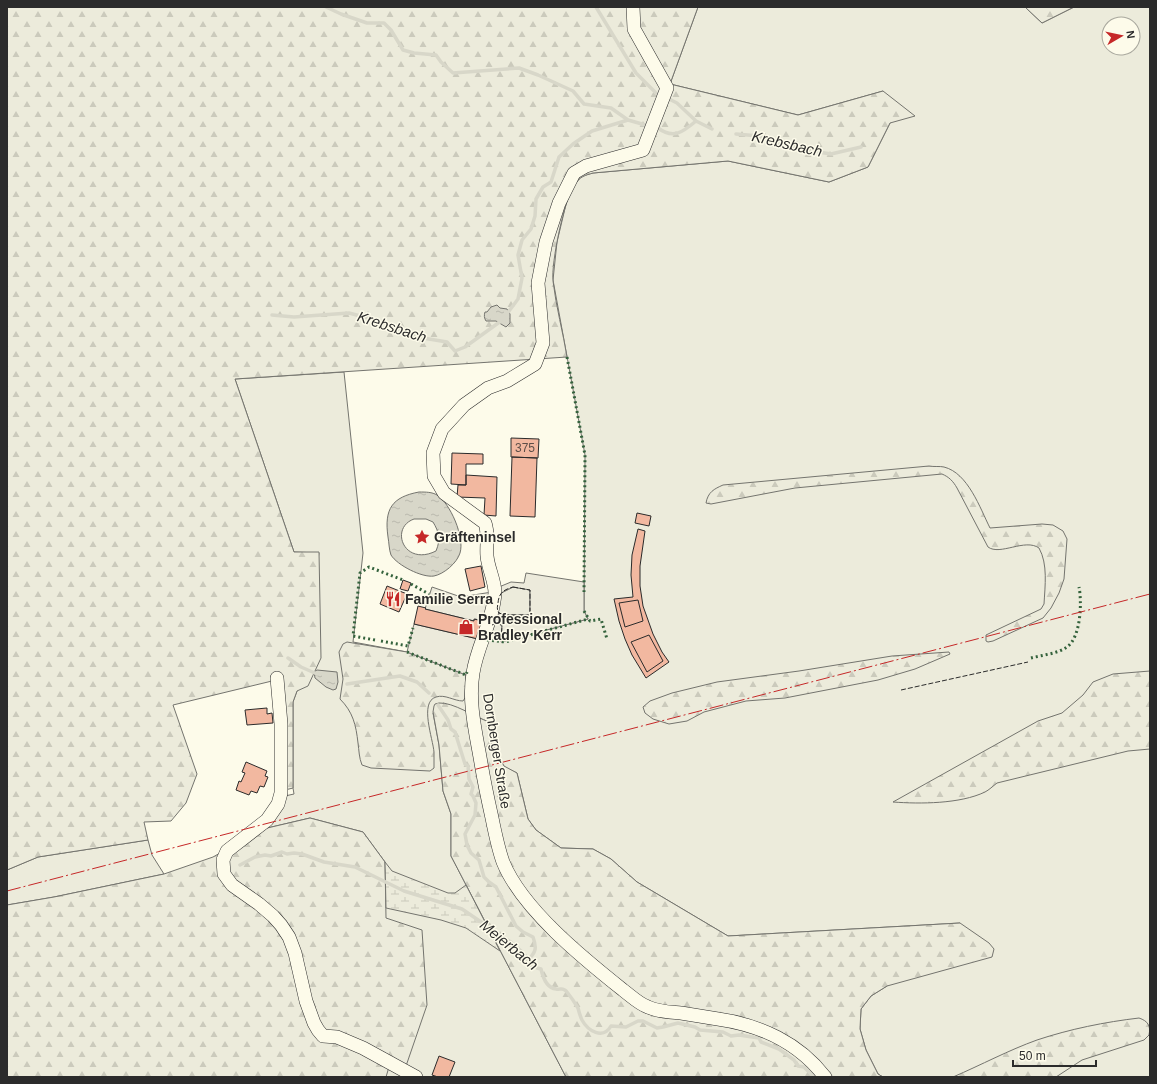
<svg xmlns="http://www.w3.org/2000/svg" width="1157" height="1084" viewBox="0 0 1157 1084" font-family="Arial,sans-serif">
  <style>
    .green { fill: #ecebdb; stroke: #74746e; fill-rule: evenodd }
    .forest { fill: url(#forest-firs); stroke: #74746e }
    .wetland { fill: url(#wetland-marsh); stroke: #74746e }
    .parking { fill: #eceadb; stroke: #74746e }
    .water { fill: url(#water-ripples); stroke: #74746e; fill-rule: evenodd }
    .lines { fill: none; stroke-linecap: round; stroke-linejoin: round }
    .stream { stroke: #d8d7c9; stroke-width: 3.5 }
    .building { fill: #f2b8a0; stroke: #2b2b2b }
    .minor-casing { stroke: #2b2b2b; stroke-width: 14 }
    .minor { stroke: #fdfbea; stroke-width: 13 }
    .hedge { stroke: #34623c; stroke-width: 3; stroke-dasharray: 2 3; stroke-linecap: butt }
    .fence { stroke: #2b2b2b; stroke-width: 1; stroke-dasharray: 5 2; stroke-linecap: butt }
    .power { stroke: #c62828; stroke-width: 1; stroke-dasharray: 14 3 2 3; stroke-linecap: butt }
    .labels { text-anchor: middle; stroke-width: 3; stroke-linejoin: round; paint-order: stroke }
    .number-label { font-size: 12px; fill: #5d4e48 }
    .poi-label { font-size: 14px; font-weight: bold; fill: #2b2b2b; stroke: #fdfbea; text-anchor: start }
    .street-label { font-size: 14px; fill: #2b2b2b; stroke: #fdfbea }
    .water-label { font-size: 15px; font-style: italic; fill: #2b2b2b; stroke: #fdfbea }
  </style>
  <defs>
    <pattern id="forest-firs" width="22" height="20" patternUnits="userSpaceOnUse"><rect width="22" height="20" fill="#ecebdb"/><path d="M5 1l3.5 6h-7zM16 11l3.5 6h-7z" fill="#cbcabc"/></pattern>
    <pattern id="wetland-marsh" width="20" height="14" patternUnits="userSpaceOnUse"><rect width="20" height="14" fill="#ecebdb"/><path d="M1 5h8M5 5V1M11 12h8M15 12V8" fill="none" stroke="#cbcabc"/></pattern>
    <pattern id="water-ripples" width="26" height="14" patternUnits="userSpaceOnUse"><rect width="26" height="14" fill="#d8d7c9"/><path d="M2 4q2-2 4 0t4 0M15 11q2-2 4 0t4 0" fill="none" stroke="#bab9ad"/></pattern>
  </defs>
  <rect width="100%" height="100%" fill="#fdfbea"/>
  <path class="green" d="M 698,7 L 1025,7 L 1042,23 L 1074,7 L 1150,7 L 1150,1077 L 883,1077 L 878,1074 L 866,1050 L 860,1029 L 861,1009 L 871,996 L 887,986 L 960,923 L 728,936 L 637,882 L 611,859 L 593,849 L 561,848 L 536,830 L 528,819 L 517,773 L 504,767 L 490,740 L 489,722 L 443,703 L 433,713 L 439,745 L 443,791 L 451,814 L 451,856 L 566,1077 L 386,1077 L 361,1057 L 385,862 L 363,832 L 310,818 L 263,829 L 285,796 L 294,794 L 293,788 L 293,702 L 297,691 L 319,553 L 294,552 L 235,379 L 344,372 L 363,553 L 353,642 L 407,652 L 466,675 L 476,676 L 494,623 L 500,623 L 502,625 L 501,642 L 588,619 L 584,611 L 585,455 L 553,280 L 557,242 L 567,200 L 575,184 L 582,176 L 593,173 L 728,161 L 829,182 L 868,167 L 890,123 L 883,91 L 798,115 L 670,84 ZM 1109,24 L 1133,24 L 1133,48 L 1109,48 Z
    M 513,587 L 530,590 L 530,615 L 505,615 L 499,613 L 497,610 L 501,593 Z
    M 148,840 L 152,855 L 164,874 L 54,897 L 7,905 L 7,870 L 38,857 Z"/>
  <path class="forest" d="M 7,7 L 698,7 L 670,84 L 798,115 L 883,91 L 915,116 L 890,123 L 868,167 L 829,182 L 728,161 L 593,173 C 586,175 579,177 575,184 C 564,199 551,263 553,281 C 556,307 563,332 567,357 L 235,379 L 294,552 L 319,552 L 321,658 L 308,686 L 297,691 L 293,702 L 293,788 L 285,790 L 272,681 L 173,705 L 197,774 L 186,803 L 171,821 L 144,822 L 148,840 L 38,857 L 7,870 Z
    M 1025,7 L 1074,7 L 1042,23 Z
    M 929,466 C 934,467 940,466 944,467 C 968,473 980,508 990,528 L 1042,524 L 1053,525 L 1063,531 L 1067,539 L 1064,579 L 1059,593 L 1051,608 L 1043,618 L 993,641 L 988,642 L 986,641 L 986,635 L 1041,609 L 1044,604 C 1045,586 1048,564 1039,548 C 1025,538 1000,556 988,547 L 957,488 C 953,481 949,477 942,474 L 795,488 L 711,504 L 706,503 C 708,492 714,489 723,485 Z
    M 347,642 L 407,652 L 466,675 L 465,698 L 463,701 C 454,701 445,694 436,697 C 419,702 433,739 434,752 C 434,757 434,763 434,768 L 430,771 L 371,768 L 362,765 C 359,758 359,750 358,743 C 356,725 353,712 340,699 L 343,679 L 339,652 L 343,644 Z
    M 949,652 L 950,654 L 915,669 L 878,680 L 785,698 L 746,701 L 704,712 L 687,721 L 669,724 L 653,719 L 645,713 L 643,707 L 650,701 L 672,693 L 717,682 L 799,671 L 892,656 Z
    M 1150,671 L 1150,749 L 1128,751 L 997,783 C 993,786 989,790 985,792 C 960,804 920,804 893,802 L 1038,721 L 1062,713 L 1083,695 L 1093,682 L 1113,674 Z
    M 439,703 C 453,702 475,717 489,722 L 490,740 L 504,766 L 517,773 L 528,819 L 536,830 L 561,848 L 593,849 L 611,859 L 637,882 L 728,936 L 960,923 L 989,943 L 994,949 L 992,957 L 887,986 L 871,996 L 861,1009 L 860,1029 L 866,1050 L 878,1074 L 883,1077 L 566,1077 L 451,856 L 451,814 L 443,791 L 439,745 L 433,712 L 434,706 L 435,704 Z
    M 310,818 L 363,832 L 385,862 L 386,918 L 422,930 L 427,1005 L 406,1066 L 389,1067 L 386,1077 L 7,1077 L 7,905 L 54,897 L 164,874 L 213,857 L 263,829 Z
    M 1139,1018 C 1148,1021 1151,1026 1149,1035 L 1144,1040 L 1082,1060 L 1056,1077 L 953,1077 C 981,1065 1009,1050 1037,1040 C 1070,1029 1105,1022 1139,1018 Z"/>
  <path class="wetland" d="M 385,862 L 392,871 L 448,893 L 455,893 L 466,885 L 500,951 L 466,928 L 441,920 L 386,908 Z"/>
  <path class="parking" d="M 526,573 L 584,582 L 584,611 L 588,619 L 501,642 L 502,626 L 497,623 L 499,613 L 505,615 L 530,615 L 530,590 L 513,587 L 501,593 L 499,587 L 511,582 L 524,583 Z
    M 432,587 L 461,597 L 492,592 L 484,621 L 475,619 L 474,621 L 425,609 Z
    M 414,624 L 478,639 L 466,675 L 407,652 Z"/>
  <path class="water" d="M 497,305 L 500,308 L 507,309 L 510,314 L 510,323 L 506,327 L 496,321 L 486,321 C 484,318 484,315 485,312 L 487,312 L 491,307 Z
    M 419,492 C 426,492 432,492 437,495 C 450,503 465,537 460,553 C 457,563 444,574 434,576 C 422,578 397,565 391,555 C 389,550 389,542 388,537 C 384,509 392,497 419,492 ZM 414,519 L 426,519 L 433,522 C 439,532 441,539 436,551 C 404,567 389,528 414,519 Z
    M 317,670 L 337,672 L 338,682 L 336,689 L 333,690 L 326,687 L 315,678 L 314,672 Z"/>
  <g class="lines">
    <path class="stream" d="M 326,7 L 341,14 L 367,23 L 384,23 L 391,30 L 403,50 L 414,53 L 436,55 L 441,62 L 453,73 L 519,68 L 538,75 L 573,91 L 584,104 L 611,108 L 628,120
      M 596,7 L 636,73 L 659,96
      M 669,99 L 677,103 L 696,121 L 712,129
      M 658,128 C 674,140 684,131 696,121
      M 736,134 L 759,136 L 787,147 L 831,154 L 861,147
      M 272,315 L 294,317 L 349,313 L 383,322 L 417,337 L 447,342 L 455,351 L 465,347 L 501,321
      M 506,315 L 518,299 L 522,278 L 518,255 L 522,240 L 531,229 L 535,216 L 536,199 L 543,187 L 551,182 L 559,157 L 573,144 L 592,131 L 628,120 L 649,126
      M 288,658 L 301,667 L 317,674
      M 347,684 L 400,676 L 417,682 L 429,693
      M 438,705 L 448,720 L 451,729 L 455,732 L 465,764 L 468,766 L 469,779 L 473,787 L 471,794 L 473,796 L 476,803 L 475,815 L 465,834 L 467,845 L 471,853 L 479,860 L 484,877 L 489,882 L 496,887 L 516,926 L 523,932 L 533,937 C 537,948 536,952 528,960
      M 240,865 L 255,857 L 265,855 L 271,856 L 282,852 L 287,854 L 294,853 L 302,854 L 324,862 L 355,867 L 404,891 L 462,909 L 512,943 L 521,951 L 537,968 L 541,969 C 543,978 547,988 556,989 C 561,990 563,987 567,992 C 571,997 575,1003 578,1008 C 579,1012 580,1016 582,1020 C 588,1031 603,1040 611,1026 L 626,1027 L 638,1021 L 643,1021 L 657,1028 L 663,1027 L 678,1023 L 695,1027 L 700,1030 L 723,1032 L 731,1036 L 739,1035 L 759,1038 L 761,1042 L 779,1049 L 794,1060 L 798,1066 L 804,1067 L 814,1077"/>
  </g>
  <path class="building" d="M 511,438 L 539,439 L 538,458 L 511,457 Z
    M 452,453 L 483,454 L 483,464 L 466,464 L 466,485 L 451,484 Z
    M 512,457 L 537,458 L 535,517 L 510,516 Z
    M 466,475 L 497,477 L 496,516 L 484,515 L 485,498 L 457,497 L 458,485 L 466,485 Z
    M 637,513 L 651,516 L 649,526 L 635,523 Z
    M 638,529 L 645,531 L 640,566 L 640,586 L 643,606 L 653,634 L 662,652 L 669,662 L 646,678 L 632,655 L 625,639 L 619,621 L 614,599 L 633,597 L 631,575 L 632,555 Z
    M 481,566 L 485,587 L 470,591 L 465,569 Z
    M 403,580 L 411,583 L 408,591 L 400,589 Z
    M 387,586 L 407,594 L 399,612 L 380,604 Z
    M 638,600 L 643,621 L 625,627 L 619,603 Z
    M 418,606 L 426,608 L 425,609 L 474,621 L 474,619 L 482,621 L 478,639 L 414,624 Z
    M 649,635 L 663,661 L 647,672 L 631,642 Z
    M 267,708 L 267,714 L 272,713 L 273,723 L 247,725 L 245,710 Z
    M 246,762 L 267,771 L 265,776 L 268,777 L 264,787 L 260,786 L 257,793 L 251,791 L 249,795 L 236,790 L 239,781 L 241,782 L 245,773 L 242,772 Z
    M 439,1056 L 455,1062 L 449,1077 L 438,1077 L 432,1075 Z"/>
  <g class="lines">
    <defs>
      <path id="minor" d="M 633,7 L 634,29 L 667,88 L 643,150 L 586,166 L 574,173 L 559,203 L 546,242 L 538,283 L 543,343 L 535,364 L 507,381 L 488,388 L 464,405 L 442,429 L 433,453 L 434,476 L 444,493 L 485,523 C 489,534 486,545 487,556 C 488,568 495,581 495,593 C 493,621 477,646 473,673 C 468,703 476,733 481,763 C 484,781 488,800 492,818 C 495,833 498,848 503,862 C 522,909 584,959 623,990 C 631,996 639,1004 648,1007 C 659,1012 670,1012 681,1013 C 694,1015 706,1017 718,1019 C 760,1025 799,1043 825,1077
        M 277,678 L 281,724 L 281,793 L 278,804 L 267,820 L 227,851 L 223,860 L 224,874 L 232,885 L 259,904 L 273,916 L 281,925 L 289,937 L 295,953 L 306,1001 L 314,1023 L 318,1030 L 323,1036 L 337,1037 L 363,1048 L 416,1077"/>
    </defs>
    <use href="#minor" class="minor-casing"/>
    <use href="#minor" class="minor"/>
    <path class="hedge" d="M 567,357 L 585,455 L 584,592
      M 411,584 L 429,594
      M 584,611 L 590,621 L 601,619 L 607,639
      M 375,640 L 353,636 L 360,573 L 369,567 L 403,580
      M 487,640 L 505,642 L 588,619
      M 381,641 L 408,646 L 413,628
      M 407,652 L 466,675 L 467,672
      M 1031,658 C 1042,655 1057,654 1067,647 C 1081,637 1082,602 1079,587"/>
    <path class="fence" d="M 513,587 L 530,590 L 530,615 L 505,615 L 499,613 C 497,610 497,608 498,603 C 499,593 503,590 513,587 Z
      M 492,625 L 497,623 L 502,625 L 501,642
      M 901,690 L 1028,662"/>
    <path class="power" d="M 7,891 L 1150,594"/>
  </g>
  <defs>
    <symbol id="sight-bare" viewBox="-9 -9 18 18"><path d="M0-6L1.8-2.2L6-1.7L2.9 1.2L3.7 5.4L0 3.3L-3.7 5.4L-2.9 1.2L-6-1.7L-1.8-2.2Z" fill="#c62828" stroke="#fdfbea" stroke-width="2.5" paint-order="stroke"/></symbol>
    <symbol id="restaurant-bare" viewBox="-9 -9 18 18"><path d="M-5-6h1v4h1v-4h1v4h1v-4h1v5L-1.5 .5V6h-2V.5L-5-1ZM5-6V6H3V1.5H1.5Q1.5-4 5-6Z" fill="#c62828" stroke="#fdfbea" stroke-width="2.5" paint-order="stroke"/></symbol>
    <symbol id="shop-bare" viewBox="-9 -9 18 18"><path d="M-5-2.5h2.3a2.7 3.5 0 0 1 5.4 0H5L5.5 6h-11ZM-1.5-2.5h3a1.5 2.3 0 0 0-3 0Z" fill="#c62828" stroke="#fdfbea" stroke-width="2.5" paint-order="stroke"/></symbol>
  </defs>
  <g fill-rule="evenodd">
    <use href="#sight-bare" x="411" y="526" width="22" height="22"/>
    <use href="#restaurant-bare" x="382" y="588" width="22" height="22"/>
    <use href="#shop-bare" x="455" y="616" width="22" height="22"/>
  </g>
  <g class="labels">
    <g class="number-label">
      <text x="525" y="452">375</text>
    </g>
    <g class="poi-label">
      <text x="434" y="542">Gräfteninsel</text>
      <text x="405" y="604">Familie Serra</text>
      <text x="478" y="624">Professional<tspan x="478" dy="16">Bradley Kerr</tspan></text>
    </g>
    <g class="street-label">
      <text transform="translate(497 751) rotate(81)" y="5">Dornberger Straße</text>
    </g>
    <g class="water-label">
      <text transform="translate(787 144) rotate(13)" y="5">Krebsbach</text>
      <text transform="translate(392 327) rotate(18)" y="5">Krebsbach</text>
      <text transform="translate(509 945) rotate(39)" y="5">Meierbach</text>
    </g>
  </g>
  <rect width="1157" height="1084" fill="none" stroke="#2b2b2b" stroke-width="16"/>
  <g transform="translate(1121 36) rotate(81)"><circle r="19" fill="#fdfbea" stroke="#a9a89e"/>
  <path d="M0-3L7 15L0 10L-7 15Z" fill="#c62828"/>
  <text y="-6" font-size="11" font-weight="bold" text-anchor="middle" fill="#2b2b2b">N</text>
  </g>
  <path d="M1013 1060v6h83v-6" fill="none" stroke="#2b2b2b" stroke-width="2"/>
  <text x="1019" y="1060" font-size="12" fill="#2b2b2b" stroke="#fdfbea" stroke-width="3" paint-order="stroke">50 m</text>
</svg>
